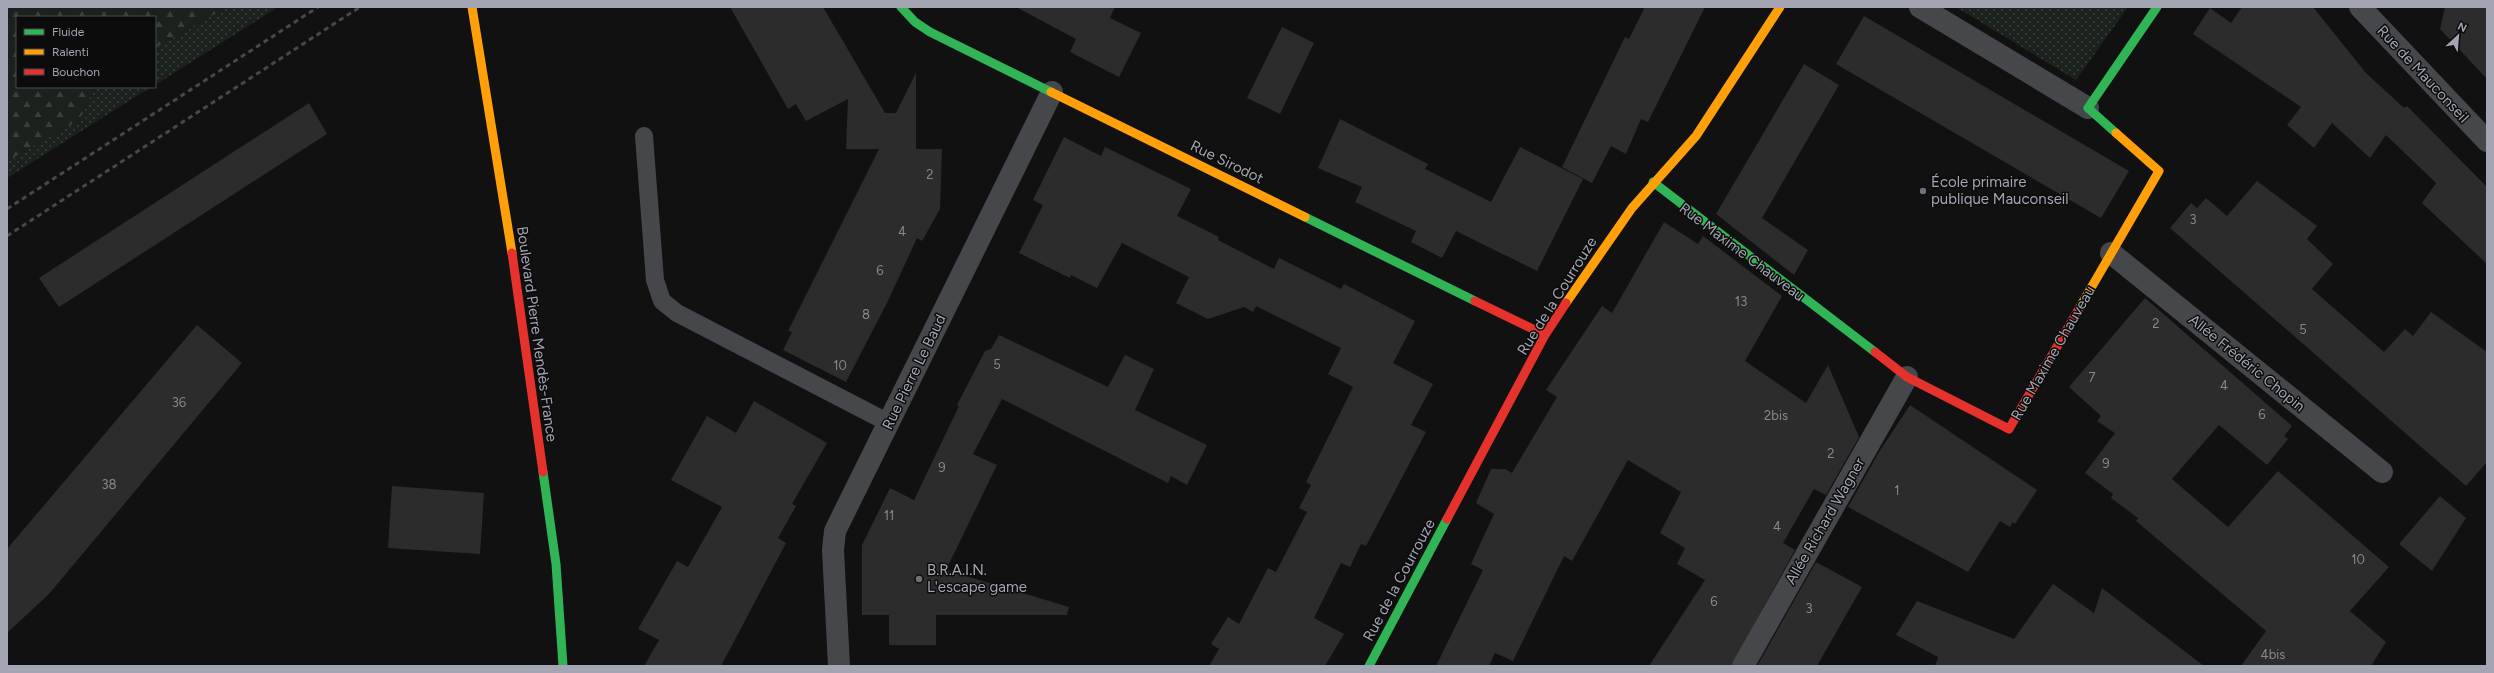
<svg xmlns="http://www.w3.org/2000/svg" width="2494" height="673" viewBox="0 0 2494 673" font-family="Figtree,sans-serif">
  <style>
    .green { fill: url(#green-dots) }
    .forest { fill: url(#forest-firs) }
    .building { fill: #2c2c2d }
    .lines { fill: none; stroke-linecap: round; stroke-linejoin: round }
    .lane { stroke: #46474a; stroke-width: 18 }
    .street { stroke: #46474a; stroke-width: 22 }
    .fast { stroke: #30b455; stroke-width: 9 }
    .slow { stroke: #ff9f0a; stroke-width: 9 }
    .jam { stroke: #e5322d; stroke-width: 9 }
    .rail { stroke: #47484b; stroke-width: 3; stroke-dasharray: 5 4; stroke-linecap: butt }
    .poi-dot { fill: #70727a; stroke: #0c0c0d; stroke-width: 1.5 }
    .labels { text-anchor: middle; stroke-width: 3; stroke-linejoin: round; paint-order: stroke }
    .number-label { font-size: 13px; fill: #858891 }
    .street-label { font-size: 15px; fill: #a3a6b2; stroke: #0c0c0d }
    .poi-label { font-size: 15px; fill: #a3a6b2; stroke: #0c0c0d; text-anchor: start }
  </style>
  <defs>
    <pattern id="green-dots" width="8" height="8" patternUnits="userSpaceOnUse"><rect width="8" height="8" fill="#1b221d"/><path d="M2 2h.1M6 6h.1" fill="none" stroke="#393f3b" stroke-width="1.8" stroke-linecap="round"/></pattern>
    <pattern id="forest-firs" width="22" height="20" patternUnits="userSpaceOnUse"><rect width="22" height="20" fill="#1b221d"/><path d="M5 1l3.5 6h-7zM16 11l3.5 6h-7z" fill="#393f3b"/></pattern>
  </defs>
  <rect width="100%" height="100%" fill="#111112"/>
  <path class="green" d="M 227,7 L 278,7 L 155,85 L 155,48 Z
    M 1956,7 L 2128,7 L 2076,80 Z
    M 95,87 L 151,87 L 7,178 L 7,161 L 79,120 Z"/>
  <path class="forest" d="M 7,7 L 227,7 L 155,48 L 155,17 L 17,17 L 17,87 L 95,87 L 79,120 L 7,161 Z"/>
  <path class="building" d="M 730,7 L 823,7 L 885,113 L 896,113 L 916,73 L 916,149 L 942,149 L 940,209 L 922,241 L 917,238 L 887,303 L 846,382 L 783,350 L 792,332 L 788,331 L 879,149 L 846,149 L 848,99 L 806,121 L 796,104 L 788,109 Z
    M 1016,7 L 1115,7 L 1110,18 L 1141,33 L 1119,77 L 1070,52 L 1076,39 Z
    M 1645,7 L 1705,7 L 1648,122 L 1641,119 L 1626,154 L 1611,146 L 1592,183 L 1562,167 L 1625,37 L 1629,39 Z
    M 2242,7 L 2313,7 L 2366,73 L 2404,108 L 2407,106 L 2487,187 L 2487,264 L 2422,203 L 2436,183 L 2386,135 L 2370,158 L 2332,123 L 2314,148 L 2287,125 L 2301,107 L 2193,34 L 2210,8 L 2231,23 Z
    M 2445,7 L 2487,7 L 2487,79 L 2440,29 Z
    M 1864,16 L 2129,171 L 2101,218 L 1836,64 Z
    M 1282,27 L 1314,43 L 1280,114 L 1247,98 Z
    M 1804,64 L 1839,85 L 1762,218 L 1808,250 L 1794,275 L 1716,214 Z
    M 309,103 L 327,134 L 59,307 L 39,278 Z
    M 1340,119 L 1428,164 L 1425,169 L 1491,202 L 1520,147 L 1583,179 L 1537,271 L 1456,231 L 1442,258 L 1411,242 L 1416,231 L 1355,202 L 1362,187 L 1318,168 Z
    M 1064,137 L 1101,156 L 1105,147 L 1191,189 L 1177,216 L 1219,237 L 1218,240 L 1274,269 L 1279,258 L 1341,289 L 1344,284 L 1415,321 L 1393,363 L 1433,384 L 1411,425 L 1426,432 L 1366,546 L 1361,544 L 1350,567 L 1341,563 L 1314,618 L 1344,634 L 1325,666 L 1209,666 L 1219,649 L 1211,644 L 1228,617 L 1239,624 L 1268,568 L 1276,572 L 1307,512 L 1299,508 L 1311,485 L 1306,482 L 1353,387 L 1328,374 L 1341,348 L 1256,306 L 1253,312 L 1244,307 L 1208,319 L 1176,303 L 1189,277 L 1122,243 L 1097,288 L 1071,275 L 1070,278 L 1019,253 L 1043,205 L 1033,200 Z
    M 2257,181 L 2317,226 L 2307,239 L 2333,264 L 2312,289 L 2384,352 L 2405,329 L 2413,336 L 2431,312 L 2487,352 L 2487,462 L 2466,486 L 2170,228 L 2191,203 L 2197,208 L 2206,198 L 2227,216 Z
    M 1664,222 L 1698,244 L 1703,236 L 1782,296 L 1745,361 L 1806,403 L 1828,365 L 1859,437 L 1826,495 L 1814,489 L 1783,543 L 1795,550 L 1731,666 L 1649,666 L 1705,580 L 1677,564 L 1685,548 L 1660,533 L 1681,492 L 1628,460 L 1572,561 L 1564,556 L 1513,661 L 1495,653 L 1489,666 L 1436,666 L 1483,570 L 1471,564 L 1494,514 L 1476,503 L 1491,469 L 1505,469 L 1512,473 L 1557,397 L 1546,390 L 1602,306 L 1612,313 Z
    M 2145,298 L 2292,426 L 2284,436 L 2288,439 L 2267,465 L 2219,425 L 2172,479 L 2228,527 L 2278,471 L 2389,567 L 2350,611 L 2386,642 L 2371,666 L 2241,666 L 2266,631 L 2136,521 L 2138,518 L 2111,498 L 2113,494 L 2085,473 L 2115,433 L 2097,421 L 2101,416 L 2069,387 Z
    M 197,325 L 242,363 L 49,594 L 7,633 L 7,549 Z
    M 999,335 L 1108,387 L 1125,355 L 1154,369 L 1135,410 L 1207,445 L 1187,485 L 1171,476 L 1168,483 L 1002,399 L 973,454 L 997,465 L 946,570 L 1069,607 L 1067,615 L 936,615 L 936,645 L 889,645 L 889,615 L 862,615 L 862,545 L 890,488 L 914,500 L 959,406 L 957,405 L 985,351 L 991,349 Z
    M 754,401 L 827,443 L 792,504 L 796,506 L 778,538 L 786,543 L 721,666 L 644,666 L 659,640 L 638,629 L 677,561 L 688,567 L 722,507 L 671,480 L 707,416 L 736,433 Z
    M 1910,405 L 2037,490 L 2015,524 L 2013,522 L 2010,527 L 2000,521 L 1968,572 L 1848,507 L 1879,452 Z
    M 392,486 L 484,493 L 480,554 L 388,548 Z
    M 2440,496 L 2466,518 L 2432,571 L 2399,544 Z
    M 1816,562 L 1862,587 L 1817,666 L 1757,666 Z
    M 2053,584 L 2094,613 L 2102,588 L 2204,666 L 1935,666 L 1938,657 L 1896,635 L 1917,601 L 2014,639 Z"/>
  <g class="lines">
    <path class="lane" d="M 644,136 L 655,280 L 662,301 L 677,313 L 889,423"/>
    <path class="street" d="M 1920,7 L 2088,108
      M 2360,7 L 2487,141
      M 2111,253 L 2382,472
      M 839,666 L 833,550 L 835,531 L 1052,92
      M 1743,666 L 1907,377"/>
    <path class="fast" d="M 901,7 L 915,22 L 930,32 L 1051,92
      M 2116,133 L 2088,108 L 2157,7
      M 1653,182 L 1875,352
      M 1305,217 L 1475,301
      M 543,472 L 556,564 L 563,666
      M 1369,666 L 1447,519"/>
    <path class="slow" d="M 472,7 L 512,253
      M 1051,92 L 1305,217
      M 1566,303 L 1632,208 L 1696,136 L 1780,7
      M 2080,307 L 2159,171 L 2116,133"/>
    <path class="jam" d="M 512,253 L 543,472
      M 1475,301 L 1545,335
      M 1875,352 L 1907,377 L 2009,429 L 2080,307
      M 1447,519 L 1545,335 L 1566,303"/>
    <path class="rail" d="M 7,209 L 318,7
      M 7,236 L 360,7"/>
  </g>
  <g class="poi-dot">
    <circle cx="1923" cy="191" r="4"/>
    <circle cx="919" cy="579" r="4"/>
  </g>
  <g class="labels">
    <g class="number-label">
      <text x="930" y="179">2</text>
      <text x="2193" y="224">3</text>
      <text x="902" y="236">4</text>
      <text x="880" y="275">6</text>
      <text x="1741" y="306">13</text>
      <text x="866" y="319">8</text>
      <text x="2156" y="328">2</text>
      <text x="2303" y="334">5</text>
      <text x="997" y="369">5</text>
      <text x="840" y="370">10</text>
      <text x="2092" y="382">7</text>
      <text x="2224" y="390">4</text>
      <text x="179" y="407">36</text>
      <text x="2262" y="419">6</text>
      <text x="1776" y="420">2bis</text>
      <text x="1831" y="458">2</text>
      <text x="2106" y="468">9</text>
      <text x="942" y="472">9</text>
      <text x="109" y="489">38</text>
      <text x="1897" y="495">1</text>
      <text x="889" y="520">11</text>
      <text x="1777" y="531">4</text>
      <text x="2358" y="564">10</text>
      <text x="1714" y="606">6</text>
      <text x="1809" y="613">3</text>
      <text x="2273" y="659">4bis</text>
    </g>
    <g class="street-label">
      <text transform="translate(2423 74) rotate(47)" y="5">Rue de Mauconseil</text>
      <text transform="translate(1227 162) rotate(26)" y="5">Rue Sirodot</text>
      <text transform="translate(1742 252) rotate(37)" y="5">Rue Maxime Chauveau</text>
      <text transform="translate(1557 296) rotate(-58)" y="5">Rue de la Courrouze</text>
      <text transform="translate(537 334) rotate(82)" y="5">Boulevard Pierre Mendès-France</text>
      <text transform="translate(2053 353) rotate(-60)" y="5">Rue Maxime Chauveau</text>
      <text transform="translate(2247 363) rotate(39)" y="5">Allée Frédéric Chopin</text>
      <text transform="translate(914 372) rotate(-64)" y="5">Rue Pierre Le Baud</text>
      <text transform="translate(1825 521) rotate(-60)" y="5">Allée Richard Wagner</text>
      <text transform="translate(1399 580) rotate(-62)" y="5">Rue de la Courrouze</text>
    </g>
    <g class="poi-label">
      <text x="1931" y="187">École primaire<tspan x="1931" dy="17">publique Mauconseil</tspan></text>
      <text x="927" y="575">B.R.A.I.N.<tspan x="927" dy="17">L'escape game</tspan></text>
    </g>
  </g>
  <rect width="2494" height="673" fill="none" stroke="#a3a6b2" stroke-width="16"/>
  <rect x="16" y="16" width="140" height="72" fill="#0c0c0d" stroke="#484a4f"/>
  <rect x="24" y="29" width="20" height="6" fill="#30b455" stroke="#484a4f"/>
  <text x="52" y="36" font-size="12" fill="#a3a6b2">Fluide</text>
  <rect x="24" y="49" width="20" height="6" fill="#ff9f0a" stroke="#484a4f"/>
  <text x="52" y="56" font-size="12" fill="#a3a6b2">Ralenti</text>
  <rect x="24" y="69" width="20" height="6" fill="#e5322d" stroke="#484a4f"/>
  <text x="52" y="76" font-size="12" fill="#a3a6b2">Bouchon</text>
  <g transform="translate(2458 36) rotate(26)" stroke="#0c0c0d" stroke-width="3" paint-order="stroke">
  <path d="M0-3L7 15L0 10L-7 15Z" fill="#a3a6b2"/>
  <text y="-6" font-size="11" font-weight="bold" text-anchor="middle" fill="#a3a6b2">N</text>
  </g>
</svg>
